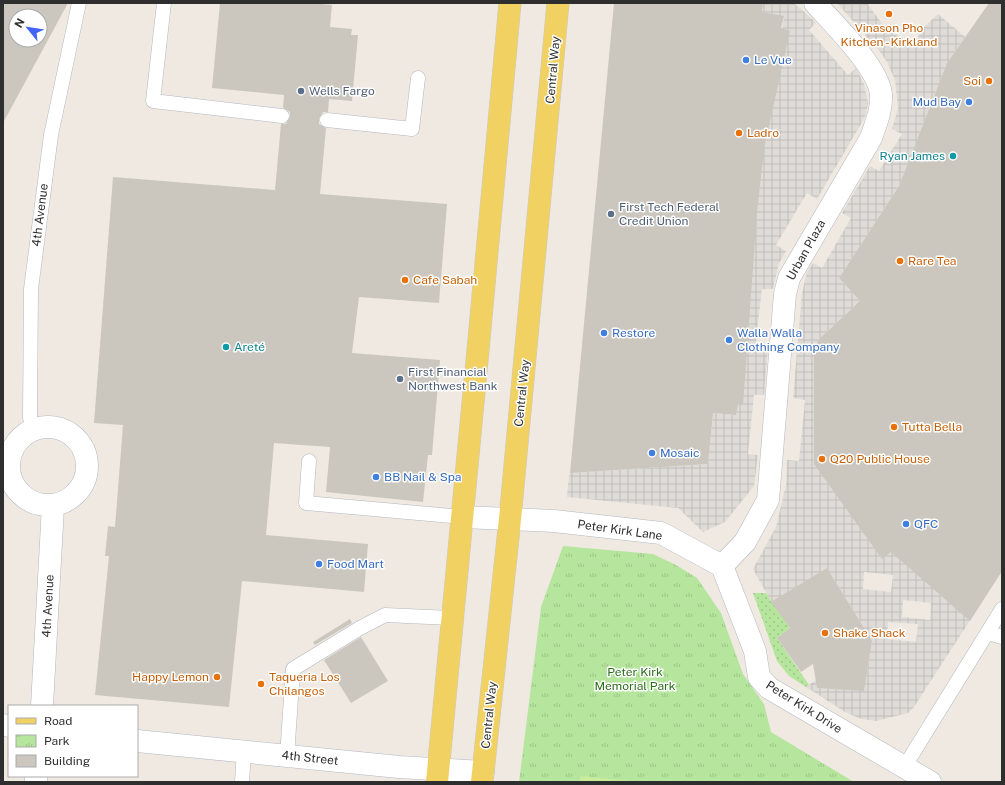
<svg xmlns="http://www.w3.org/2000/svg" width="1005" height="785" viewBox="0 0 1005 785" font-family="'Public Sans',sans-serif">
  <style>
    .park { fill: url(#park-tufts) }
    .garden { fill: url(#garden-dots) }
    .pitch { fill: #c9ec9a }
    .plaza { fill: url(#plaza-grid); fill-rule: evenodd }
    .building { fill: #cbc7bf; fill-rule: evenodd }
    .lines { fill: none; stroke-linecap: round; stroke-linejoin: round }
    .lane-casing { stroke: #b4b7c1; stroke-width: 15 }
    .street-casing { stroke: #b4b7c1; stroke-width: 23 }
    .secondary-casing { stroke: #b4b7c1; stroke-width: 23 }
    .primary-casing { stroke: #c9c9c9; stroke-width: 23 }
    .lane { stroke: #fff; stroke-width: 14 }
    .street { stroke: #fff; stroke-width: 22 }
    .secondary { stroke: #fff; stroke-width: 22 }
    .primary { stroke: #f2d163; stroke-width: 22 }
    .food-dot { fill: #e8710a; stroke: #fff; stroke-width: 1.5 }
    .shop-dot { fill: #3f7fe0; stroke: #fff; stroke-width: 1.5 }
    .service-dot { fill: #5c6f8a; stroke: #fff; stroke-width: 1.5 }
    .culture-dot { fill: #0f9aa8; stroke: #fff; stroke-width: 1.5 }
    .labels { text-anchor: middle; stroke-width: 3; stroke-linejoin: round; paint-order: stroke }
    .food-label { font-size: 12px; fill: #c56008; stroke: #fff; text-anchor: start }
    .shop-label { font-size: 12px; fill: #366cbe; stroke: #fff; text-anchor: start }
    .street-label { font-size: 12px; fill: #2e2e2e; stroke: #fff }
    .service-label { font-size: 12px; fill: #4e5e75; stroke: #fff; text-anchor: start }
    .culture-label { font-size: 12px; fill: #0d838f; stroke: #fff; text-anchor: end }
    .park-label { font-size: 12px; fill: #2c6e1b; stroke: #fff }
  </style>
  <defs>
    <pattern id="park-tufts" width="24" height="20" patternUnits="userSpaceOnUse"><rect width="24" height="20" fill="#b6e59e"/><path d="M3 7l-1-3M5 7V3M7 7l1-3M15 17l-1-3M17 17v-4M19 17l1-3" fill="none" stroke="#9dc588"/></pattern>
    <pattern id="garden-dots" width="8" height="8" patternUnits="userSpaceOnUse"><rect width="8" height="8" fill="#b6e59e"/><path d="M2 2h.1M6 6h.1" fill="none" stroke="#9dc588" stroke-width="1.8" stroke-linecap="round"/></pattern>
    <pattern id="plaza-grid" width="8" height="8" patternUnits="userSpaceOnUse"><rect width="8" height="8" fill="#dfdcd8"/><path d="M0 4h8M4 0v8" fill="none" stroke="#c0bdba"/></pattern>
  </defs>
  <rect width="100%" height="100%" fill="#efe9e1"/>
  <path class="park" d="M 563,546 L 653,554 L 676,565 L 697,578 L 721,613 L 743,674 L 764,704 L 771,732 L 854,782 L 519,782 L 541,607 Z"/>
  <path class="garden" d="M 753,593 L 766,593 L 790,628 L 777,638 L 809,685 L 806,687 L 789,676 L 777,661 Z"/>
  <path class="pitch" d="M 580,776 L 642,782 L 580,782 Z"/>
  <path class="plaza" d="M 763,3 L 794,3 L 809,16 L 816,23 L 809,30 L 848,75 L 856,68 L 864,84 L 868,103 L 866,114 L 861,124 L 817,199 L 807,193 L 776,245 L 786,251 L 779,263 L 773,289 L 762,289 L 755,348 L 768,349 L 764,395 L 754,395 L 748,454 L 758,455 L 754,486 L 725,522 L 703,532 L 678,508 L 567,497 L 568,484 L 570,473 L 708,464 L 713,413 L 736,415 L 751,222 L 784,17 L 762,12 Z
    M 837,3 L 867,3 L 888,32 L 896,34 L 913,47 L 922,29 L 938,14 L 965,37 L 947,63 L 899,186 L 839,278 L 860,301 L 818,340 L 815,351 L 826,360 L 891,552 L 1002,520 L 1002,571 L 914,707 L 908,713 L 876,721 L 861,719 L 845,712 L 806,687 L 816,680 L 818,688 L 864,690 L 872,641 L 827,568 L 773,605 L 753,569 L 776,527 L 786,485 L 787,460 L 799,461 L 805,400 L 793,398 L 802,293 L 807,272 L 813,263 L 822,268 L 851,218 L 842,213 L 870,166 L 879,171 L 902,134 L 892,129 L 898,108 L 897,98 L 895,80 L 887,62 L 881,53 ZM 864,572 L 893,575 L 891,592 L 863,589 ZM 903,600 L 931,603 L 930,620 L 902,617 ZM 888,622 L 918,624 L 916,642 L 887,639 Z"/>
  <path class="building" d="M 3,3 L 68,3 L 3,123 ZM 16,16 L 40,16 L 40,40 L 16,40 Z
    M 220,3 L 311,3 L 332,5 L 330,27 L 352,29 L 351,35 L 358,35 L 352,101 L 329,99 L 328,112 L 323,112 L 319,119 L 319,124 L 326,128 L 320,194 L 447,204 L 439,303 L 359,297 L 352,353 L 440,360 L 432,455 L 428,455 L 423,502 L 326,492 L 330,447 L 274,443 L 266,535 L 368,544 L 364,592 L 242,581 L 229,707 L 95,695 L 109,556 L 105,556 L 108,526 L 115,527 L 123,425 L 94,423 L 113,177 L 275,190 L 281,124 L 286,124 L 290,117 L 290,112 L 283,108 L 284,95 L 212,88 Z
    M 614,3 L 763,3 L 762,12 L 784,16 L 781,28 L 790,31 L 765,144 L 762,167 L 757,213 L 743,405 L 738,404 L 736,415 L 713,413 L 708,464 L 570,473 Z
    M 989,3 L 1002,3 L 1002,571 L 970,621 L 891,552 L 882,559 L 814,464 L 814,353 L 818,340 L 860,301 L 839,278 L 899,186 L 947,63 Z
    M 827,568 L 872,641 L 864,691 L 817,688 L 813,664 L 801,672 L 777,638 L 790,628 L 771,602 Z
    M 350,619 L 352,623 L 315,645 L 313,642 Z
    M 361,637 L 388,681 L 351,703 L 324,660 Z"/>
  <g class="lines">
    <defs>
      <path id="lane" d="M 164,3 L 153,101 L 282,116
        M 327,120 L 412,129 L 418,78
        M 30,418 L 31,289 L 51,135 L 79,3
        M 309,461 L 306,503 L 463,517
        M 988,633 L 1002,637
        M 287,756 L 293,669 L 360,628 L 385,615 L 451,618
        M 905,766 L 1002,609
        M 242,782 L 244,751"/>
      <path id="street" d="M9 466a39 39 0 1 1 78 0a39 39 0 1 1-78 0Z
        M 510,519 L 554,521 L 661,533 L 722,566
        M 722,566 L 745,542 L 768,500 L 785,294 L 789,278 L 871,138 C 876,123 882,110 881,94 C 878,67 833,23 815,3
        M 722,566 L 755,651 L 759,677 L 769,688 L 930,782
        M 42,706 L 53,506
        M 3,725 L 9,726
        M 137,741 L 399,767 L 483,772
        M 36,782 L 36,776"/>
      <path id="secondary" d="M 463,517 L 510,519"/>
      <path id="primary" d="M 437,782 C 460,522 488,263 510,3
        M 482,782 L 510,519 L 558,3"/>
    </defs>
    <use href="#lane" class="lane-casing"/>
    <use href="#street" class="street-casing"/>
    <use href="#secondary" class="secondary-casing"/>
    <use href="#primary" class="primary-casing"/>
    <use href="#lane" class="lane"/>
    <use href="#street" class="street"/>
    <use href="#secondary" class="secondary"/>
    <use href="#primary" class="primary"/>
  </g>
  <g class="food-dot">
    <circle cx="889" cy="14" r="4"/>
    <circle cx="989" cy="81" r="4"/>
    <circle cx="739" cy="133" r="4"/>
    <circle cx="900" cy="261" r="4"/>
    <circle cx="405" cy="280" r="4"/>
    <circle cx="894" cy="427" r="4"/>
    <circle cx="822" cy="459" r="4"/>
    <circle cx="825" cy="633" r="4"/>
    <circle cx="217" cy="677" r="4"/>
    <circle cx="261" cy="684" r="4"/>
  </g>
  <g class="shop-dot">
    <circle cx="746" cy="60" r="4"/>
    <circle cx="969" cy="102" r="4"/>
    <circle cx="604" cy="333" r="4"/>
    <circle cx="729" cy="340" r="4"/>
    <circle cx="652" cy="453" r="4"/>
    <circle cx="376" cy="477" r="4"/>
    <circle cx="906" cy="524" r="4"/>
    <circle cx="319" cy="564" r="4"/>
  </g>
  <g class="service-dot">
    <circle cx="301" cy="91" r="4"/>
    <circle cx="611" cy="214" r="4"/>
    <circle cx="400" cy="379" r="4"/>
  </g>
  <g class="culture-dot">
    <circle cx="953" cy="156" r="4"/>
    <circle cx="226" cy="347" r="4"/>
  </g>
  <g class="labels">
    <g class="food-label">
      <text x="889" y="32" text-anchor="middle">Vinason Pho<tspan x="889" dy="14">Kitchen - Kirkland</tspan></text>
      <text x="981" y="85" text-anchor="end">Soi</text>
      <text x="747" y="137">Ladro</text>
      <text x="908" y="265">Rare Tea</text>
      <text x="413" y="284">Cafe Sabah</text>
      <text x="902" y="431">Tutta Bella</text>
      <text x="830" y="463">Q20 Public House</text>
      <text x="833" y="637">Shake Shack</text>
      <text x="209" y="681" text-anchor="end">Happy Lemon</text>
      <text x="269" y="681">Taqueria Los<tspan x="269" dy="14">Chilangos</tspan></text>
    </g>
    <g class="shop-label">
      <text x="754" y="64">Le Vue</text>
      <text x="961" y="106" text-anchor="end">Mud Bay</text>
      <text x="612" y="337">Restore</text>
      <text x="737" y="337">Walla Walla<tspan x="737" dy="14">Clothing Company</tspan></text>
      <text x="660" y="457">Mosaic</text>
      <text x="384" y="481">BB Nail &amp; Spa</text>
      <text x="914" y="528">QFC</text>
      <text x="327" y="568">Food Mart</text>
    </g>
    <g class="street-label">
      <text transform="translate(553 70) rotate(-85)" y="4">Central Way</text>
      <text transform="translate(40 215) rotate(-83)" y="4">4th Avenue</text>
      <text transform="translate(806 250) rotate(-61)" y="4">Urban Plaza</text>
      <text transform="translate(522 393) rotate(-84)" y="4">Central Way</text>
      <text transform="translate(620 530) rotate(8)" y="4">Peter Kirk Lane</text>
      <text transform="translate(48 606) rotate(-87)" y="4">4th Avenue</text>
      <text transform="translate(804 707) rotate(32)" y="4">Peter Kirk Drive</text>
      <text transform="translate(489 715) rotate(-84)" y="4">Central Way</text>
      <text transform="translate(310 758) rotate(6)" y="4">4th Street</text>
    </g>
    <g class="service-label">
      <text x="309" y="95">Wells Fargo</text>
      <text x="619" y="211">First Tech Federal<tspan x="619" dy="14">Credit Union</tspan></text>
      <text x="408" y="376">First Financial<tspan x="408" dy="14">Northwest Bank</tspan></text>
    </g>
    <g class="culture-label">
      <text x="945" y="160">Ryan James</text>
      <text x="234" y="351" text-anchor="start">Areté</text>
    </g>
    <g class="park-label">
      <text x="635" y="676">Peter Kirk<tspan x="635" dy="14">Memorial Park</tspan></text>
    </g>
  </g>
  <rect width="1005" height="785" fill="none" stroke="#2e2e2e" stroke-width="8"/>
  <rect x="8" y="705" width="130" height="72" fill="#ffffff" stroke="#ababab"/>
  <rect x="16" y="718" width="20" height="6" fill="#f2d163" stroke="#ababab"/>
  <text x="44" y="725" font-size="12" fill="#2e2e2e">Road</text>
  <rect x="16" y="735" width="20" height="12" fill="url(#park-tufts)" stroke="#ababab"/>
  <text x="44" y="745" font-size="12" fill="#2e2e2e">Park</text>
  <rect x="16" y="755" width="20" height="12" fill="#cbc7bf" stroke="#ababab"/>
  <text x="44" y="765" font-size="12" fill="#2e2e2e">Building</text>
  <g transform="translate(28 28) rotate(300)"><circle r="19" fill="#ffffff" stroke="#ababab"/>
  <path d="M0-3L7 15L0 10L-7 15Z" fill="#4264fb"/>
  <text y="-6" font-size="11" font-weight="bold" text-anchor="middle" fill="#2e2e2e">N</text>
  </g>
</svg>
